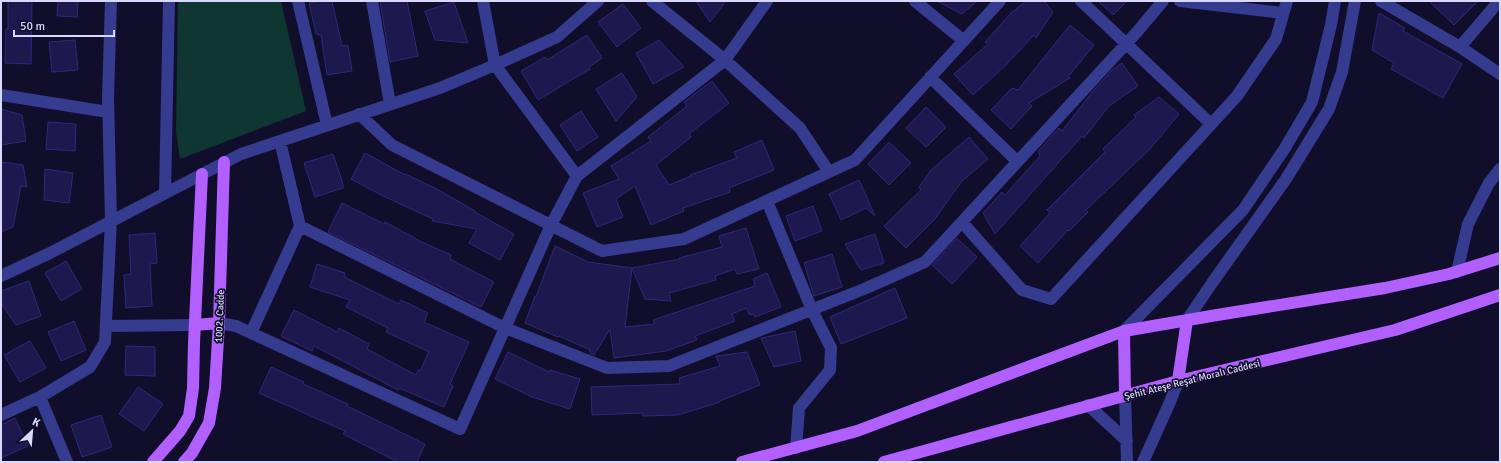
<svg xmlns="http://www.w3.org/2000/svg" width="1501" height="463" viewBox="0 0 1501 463" font-family="Signika,sans-serif">
  <style>
    .green { fill: #103631 }
    .building { fill: #1d184e; stroke: #30287c }
    .lines { fill: none; stroke-linecap: round; stroke-linejoin: round }
    .minor { stroke: #353b8f; stroke-width: 12 }
    .major { stroke: #b25fff; stroke-width: 12 }
    .labels { text-anchor: middle; stroke-width: 3.5; stroke-linejoin: round; paint-order: stroke }
    .street-label { font-size: 10px; fill: #d9d8ff; stroke: #100e2b }
  </style>
  <rect width="100%" height="100%" fill="#100e2b"/>
  <path class="green" d="M 178,1 L 281,1 L 306,111 L 180,159 L 176,132 Z"/>
  <path class="building" d="M 8,1 L 32,1 L 31,64 L 5,63 L 6,29 L 8,29 Z
    M 58,1 L 78,1 L 77,17 L 57,16 Z
    M 320,1 L 332,1 L 342,46 L 348,45 L 352,71 L 327,75 L 321,35 L 316,34 L 309,3 Z
    M 380,1 L 407,1 L 418,56 L 390,62 Z
    M 696,1 L 726,1 L 710,22 Z
    M 937,1 L 977,1 L 962,14 Z
    M 1026,1 L 1044,1 L 1053,12 L 1036,38 L 1034,35 L 1006,65 L 973,95 L 954,74 L 988,44 L 985,42 L 1011,13 Z
    M 1098,1 L 1127,1 L 1113,15 Z
    M 1429,1 L 1478,1 L 1454,25 Z
    M 454,2 L 468,43 L 435,40 L 425,11 Z
    M 623,4 L 641,28 L 617,47 L 598,22 Z
    M 1379,13 L 1405,28 L 1403,31 L 1462,64 L 1443,98 L 1391,69 L 1394,63 L 1372,50 Z
    M 1070,25 L 1094,45 L 1068,77 L 1070,78 L 1029,103 L 1032,106 L 1011,129 L 991,110 L 1012,88 L 1018,90 Z
    M 587,35 L 602,58 L 589,67 L 590,69 L 538,100 L 521,71 L 545,57 L 547,60 Z
    M 75,40 L 78,70 L 52,72 L 49,42 Z
    M 659,40 L 684,67 L 653,84 L 636,53 Z
    M 1122,63 L 1138,86 L 1109,106 L 1084,138 L 1082,136 L 995,234 L 983,213 L 1002,192 L 1005,195 L 1040,156 L 1038,151 L 1049,139 L 1059,128 L 1062,131 L 1093,91 L 1112,70 Z
    M 622,73 L 637,97 L 616,121 L 596,89 Z
    M 712,81 L 729,103 L 689,134 L 691,137 L 656,165 L 669,185 L 691,176 L 690,175 L 737,158 L 734,152 L 762,140 L 774,170 L 729,188 L 730,192 L 683,208 L 684,211 L 651,225 L 635,186 L 616,199 L 623,217 L 597,227 L 583,193 L 619,179 L 611,166 L 651,141 L 648,137 L 687,106 L 684,102 Z
    M 1159,97 L 1179,114 L 1150,149 L 1086,210 L 1088,212 L 1069,231 L 1068,230 L 1038,263 L 1020,246 L 1050,213 L 1047,210 L 1105,152 L 1103,149 L 1136,117 L 1134,115 Z
    M 926,107 L 946,127 L 926,147 L 906,128 Z
    M 1,109 L 22,115 L 26,141 L 1,145 Z
    M 581,111 L 598,137 L 577,151 L 560,125 Z
    M 48,122 L 76,124 L 75,151 L 46,149 Z
    M 969,137 L 988,159 L 962,181 L 934,220 L 906,248 L 884,226 L 921,190 L 919,187 L 931,170 Z
    M 889,142 L 911,163 L 889,185 L 868,164 Z
    M 365,153 L 405,175 L 405,174 L 435,188 L 475,211 L 475,212 L 514,234 L 500,260 L 469,243 L 477,229 L 432,221 L 433,219 L 383,196 L 351,179 Z
    M 333,154 L 343,184 L 343,188 L 315,197 L 304,163 Z
    M 1,162 L 23,165 L 27,187 L 21,186 L 13,227 L 1,232 Z
    M 45,169 L 73,173 L 69,203 L 44,200 Z
    M 859,180 L 875,216 L 866,208 L 841,220 L 829,194 Z
    M 342,203 L 384,224 L 385,222 L 415,238 L 415,239 L 451,255 L 450,259 L 494,282 L 481,307 L 328,232 Z
    M 813,206 L 822,231 L 795,241 L 786,216 Z
    M 746,228 L 759,269 L 737,274 L 735,269 L 715,276 L 716,280 L 669,293 L 671,301 L 645,299 L 632,268 L 680,259 L 679,258 L 722,247 L 719,236 Z
    M 155,233 L 157,263 L 150,264 L 152,306 L 126,308 L 124,275 L 131,274 L 129,235 Z
    M 875,234 L 884,263 L 861,270 L 845,244 Z
    M 957,238 L 977,257 L 952,284 L 932,265 Z
    M 555,246 L 588,262 L 632,268 L 625,327 L 655,324 L 653,320 L 755,286 L 753,279 L 767,273 L 781,307 L 755,317 L 753,314 L 750,315 L 746,308 L 732,314 L 735,321 L 695,336 L 697,340 L 666,351 L 614,358 L 610,329 L 594,355 L 590,353 L 590,350 L 559,336 L 558,337 L 525,323 L 535,296 L 536,297 Z
    M 832,254 L 842,287 L 814,296 L 804,263 Z
    M 66,261 L 82,289 L 61,301 L 45,273 Z
    M 317,264 L 345,273 L 344,277 L 399,304 L 401,300 L 428,313 L 424,322 L 469,342 L 450,384 L 453,386 L 444,407 L 399,388 L 398,390 L 314,346 L 312,351 L 281,336 L 294,310 L 337,332 L 339,328 L 369,344 L 367,349 L 416,375 L 418,370 L 420,371 L 429,352 L 386,332 L 388,328 L 346,307 L 350,300 L 310,287 Z
    M 29,281 L 41,316 L 16,325 L 1,303 L 1,291 Z
    M 895,288 L 907,318 L 841,344 L 830,317 Z
    M 74,321 L 86,350 L 61,361 L 48,332 Z
    M 795,331 L 801,361 L 774,367 L 761,338 Z
    M 30,341 L 46,368 L 20,382 L 4,355 Z
    M 126,346 L 155,347 L 155,376 L 125,375 Z
    M 508,352 L 549,372 L 550,370 L 580,379 L 570,409 L 532,397 L 495,379 Z
    M 747,352 L 760,385 L 720,401 L 720,402 L 678,415 L 643,416 L 643,413 L 592,415 L 591,387 L 680,384 L 679,378 L 720,366 L 716,356 Z
    M 271,367 L 304,382 L 303,384 L 348,404 L 347,406 L 425,444 L 417,462 L 398,462 L 343,434 L 345,431 L 259,393 Z
    M 138,387 L 163,404 L 144,431 L 119,414 Z
    M 101,415 L 112,447 L 82,457 L 71,425 Z
    M 15,418 L 28,446 L 1,458 L 1,425 Z"/>
  <g class="lines">
    <path class="minor" d="M 298,1 L 327,125
      M 372,1 L 390,104
      M 483,1 L 495,65 L 577,176
      M 652,1 L 725,60 L 800,128 L 829,172
      M 915,1 L 964,41
      M 1081,1 L 1211,124
      M 1180,1 L 1283,13
      M 1381,1 L 1460,47 L 1500,74
      M 1460,47 L 1499,1
      M 930,77 L 1017,161
      M 1,95 L 108,112
      M 359,114 L 392,145 L 602,251 L 684,239 L 855,160 L 1000,1
      M 280,141 L 300,226 L 505,328 L 607,368 L 669,366 L 864,289 L 925,262 L 1137,32 L 1163,1
      M 165,193 L 169,1
      M 767,201 L 812,310 L 831,348 L 830,370 L 799,408 L 796,448
      M 962,222 L 1022,290 L 1051,299 L 1237,96 L 1276,39 L 1287,1
      M 1457,272 L 1468,224 L 1489,183 L 1500,169
      M 1,276 L 50,253 L 241,154 L 440,88 L 495,65 L 557,37 L 598,1
      M 1187,320 L 1212,283 L 1286,179 L 1329,109 L 1342,72 L 1355,1
      M 219,323 L 236,326 L 460,429 L 551,225 L 577,176 L 725,60 L 767,1
      M 106,326 L 195,325
      M 1124,331 L 1243,210 L 1285,148 L 1312,102 L 1331,25 L 1335,1
      M 251,333 L 300,226
      M 1125,394 L 1127,462
      M 40,397 L 67,462
      M 1088,405 L 1127,441
      M 1,415 L 40,397 L 90,367 L 105,342 L 111,221 L 108,97 L 111,1
      M 1143,462 L 1170,402 L 1178,381"/>
    <path class="major" d="M 195,325 L 219,323
      M 1124,331 L 1125,394
      M 1178,381 L 1187,320
      M 153,462 L 180,431 L 189,416 L 193,388 L 194,343 L 202,174
      M 184,462 L 192,453 L 209,423 L 215,388 L 219,323 L 224,162
      M 742,462 L 857,431 L 1124,331 L 1217,315 L 1385,288 L 1449,274 L 1500,258
      M 884,462 L 1178,381 L 1395,330 L 1500,295"/>
  </g>
  <g class="labels">
    <g class="street-label">
      <text transform="translate(219 316) rotate(-87)" y="4">1002. Cadde</text>
      <text transform="translate(1192 379) rotate(-14)" y="4">Şehit Ateşe Reşat Moralı Caddesi</text>
    </g>
  </g>
  <rect width="1501" height="463" fill="none" stroke="#d9d8ff" stroke-width="4"/>
  <g transform="translate(32 431) rotate(26)" stroke="#100e2b" stroke-width="3" paint-order="stroke">
  <path d="M0-3L7 15L0 10L-7 15Z" fill="#d9d8ff"/>
  <text y="-6" font-size="11" font-weight="bold" text-anchor="middle" fill="#d9d8ff">K</text>
  </g>
  <path d="M14 30v6h100v-6" fill="none" stroke="#d9d8ff" stroke-width="2"/>
  <text x="20" y="30" font-size="12" fill="#d9d8ff" stroke="#100e2b" stroke-width="3" paint-order="stroke">50 m</text>
</svg>
